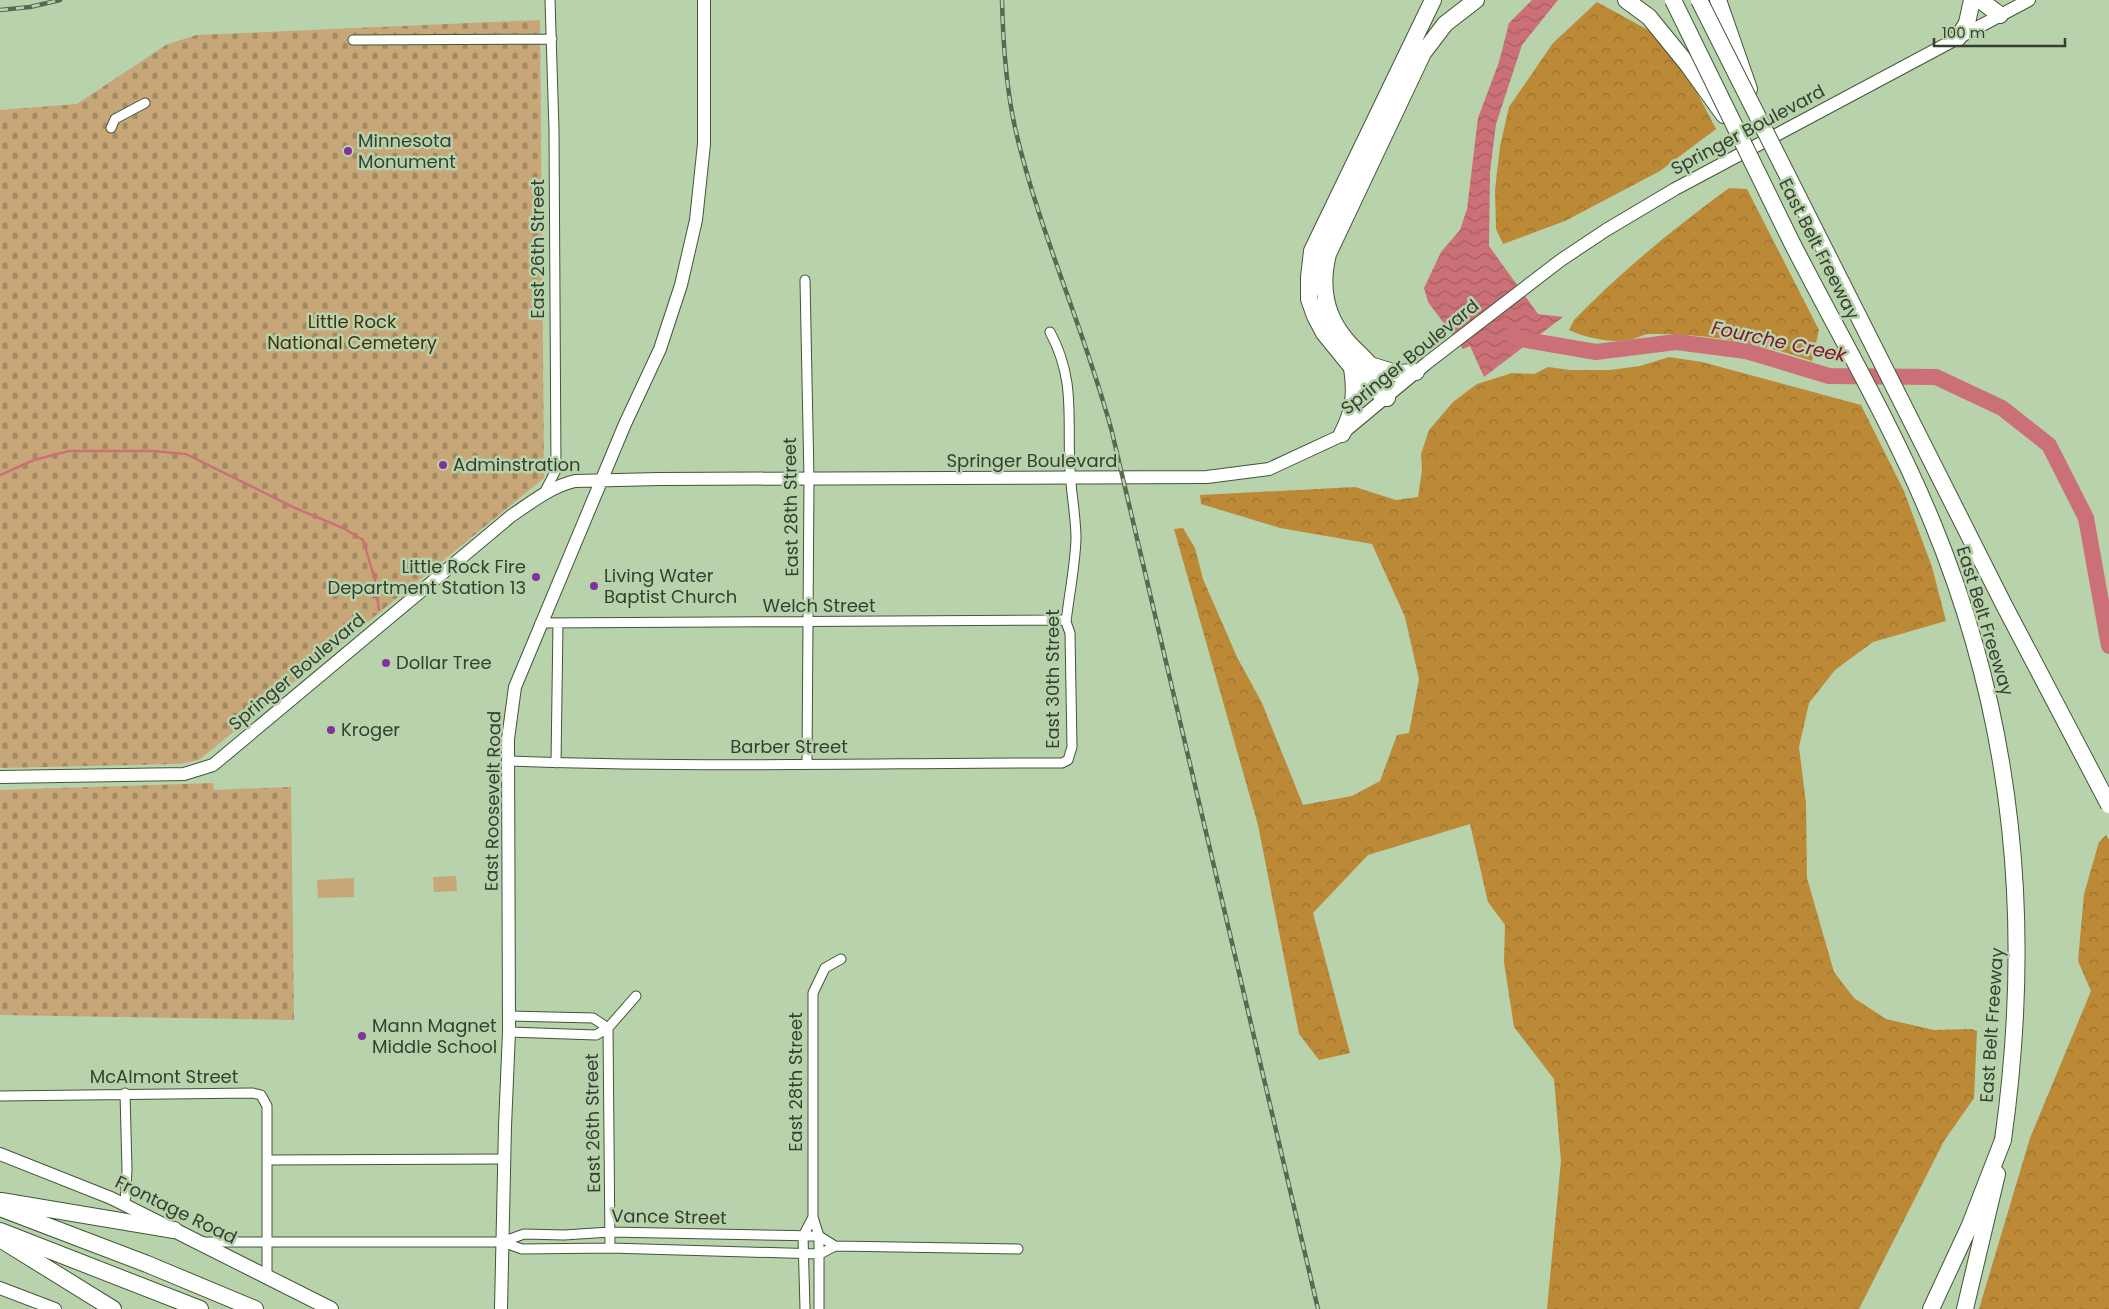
<svg xmlns="http://www.w3.org/2000/svg" width="2109" height="1309" viewBox="0 0 2109 1309" font-family="Poppins,sans-serif">
  <style>
    .forest { fill: url(#forest-crowns) }
    .cemetery { fill: url(#cemetery-stones) }
    .pitch { fill: #c7a677 }
    .water { fill: url(#water-waves) }
    .lines { fill: none; stroke-linecap: round; stroke-linejoin: round }
    .stream { stroke: #cb7077; stroke-width: 2.5 }
    .river { stroke: #cb7077; stroke-width: 16 }
    .street-casing { stroke: #415736; stroke-width: 11 }
    .secondary-casing { stroke: #415736; stroke-width: 14 }
    .primary-casing { stroke: #415736; stroke-width: 16 }
    .highway-casing { stroke: #415736; stroke-width: 18 }
    .street { stroke: #fff; stroke-width: 9 }
    .secondary { stroke: #fff; stroke-width: 12 }
    .primary { stroke: #fff; stroke-width: 14 }
    .highway { stroke: #fff; stroke-width: 16 }
    .rail-casing { stroke: #596852; stroke-width: 4.5 }
    .rail { stroke: #b8d2ac; stroke-width: 2.5; stroke-dasharray: 8; stroke-linecap: butt }
    .highway-bridge-casing { stroke: #415736; stroke-width: 18; stroke-linecap: butt }
    .highway-bridge { stroke: #fff; stroke-width: 16 }
    .poi-dot { fill: #82309f; stroke: #b8d2ac; stroke-width: 2 }
    .labels { text-anchor: middle; stroke-width: 5; stroke-linejoin: round; paint-order: stroke }
    .street-label { font-size: 18px; fill: #354030; stroke: #b8d2ac }
    .poi-label { font-size: 18px; fill: #354030; stroke: #b8d2ac; text-anchor: start }
    .park-label { font-size: 18px; fill: #452f0c; stroke: #b8d2ac }
    .water-label { font-size: 19px; font-style: italic; fill: #84132c; stroke: #b8d2ac }
  </style>
  <defs>
    <pattern id="forest-crowns" width="20" height="18" patternUnits="userSpaceOnUse" patternTransform="scale(1.25)"><rect width="20" height="18" fill="#bc8937"/><path d="M2 6a3 3 0 1 1 6 0M12 15a3 3 0 1 1 6 0" fill="none" stroke="#9a712f"/></pattern>
    <pattern id="cemetery-stones" width="16" height="16" patternUnits="userSpaceOnUse" patternTransform="scale(1.25)"><rect width="16" height="16" fill="#c7a677"/><path d="M2 7V4a2 2 0 0 1 4 0v3zM10 15v-3a2 2 0 0 1 4 0v3z" fill="#a28962"/></pattern>
    <pattern id="water-waves" width="16" height="10" patternUnits="userSpaceOnUse" patternTransform="scale(1.25)"><rect width="16" height="10" fill="#cb7077"/><path d="M0 5q4-4 8 0t8 0" fill="none" stroke="#a65d62"/></pattern>
  </defs>
  <rect width="100%" height="100%" fill="#b8d2ac"/>
  <path class="forest" d="M 1597,2 L 1659,36 L 1691,81 L 1716,129 L 1660,171 L 1565,221 L 1503,244 L 1496,229 L 1495,190 L 1500,146 L 1509,107 L 1553,43 Z
    M 1729,188 L 1747,189 L 1819,330 L 1812,361 C 1759,343 1706,333 1650,334 C 1643,334 1636,339 1628,340 C 1608,343 1587,338 1569,330 L 1574,320 C 1622,271 1674,228 1729,188 Z
    M 1669,357 L 1702,362 L 1861,405 L 1904,491 L 1932,567 L 1946,621 L 1873,642 L 1835,670 L 1809,703 L 1799,747 L 1806,803 L 1807,878 L 1834,972 L 1854,998 L 1886,1019 L 1934,1030 L 1972,1029 L 1977,1031 L 1974,1098 L 1944,1141 L 1859,1309 L 1547,1309 L 1561,1161 L 1554,1079 L 1514,1027 L 1504,962 L 1505,925 L 1488,902 L 1470,824 L 1368,855 L 1313,913 L 1350,1053 L 1319,1060 L 1299,1034 L 1258,825 L 1174,529 L 1183,528 L 1195,548 L 1203,579 L 1237,657 L 1262,703 L 1303,805 L 1352,796 L 1380,781 L 1397,735 L 1409,733 L 1419,679 L 1405,617 L 1372,544 L 1280,528 L 1201,504 L 1200,495 L 1355,487 L 1396,500 L 1418,497 L 1422,470 L 1421,454 L 1429,430 L 1453,402 L 1477,384 L 1512,373 L 1534,374 L 1548,367 L 1570,370 L 1610,370 L 1640,366 Z
    M 2106,835 L 2109,840 L 2109,1309 L 1979,1309 L 2030,1138 L 2091,991 L 2078,961 L 2084,894 L 2099,842 Z"/>
  <path class="cemetery" d="M 540,20 L 544,478 L 199,760 L 179,764 L 0,768 L 0,110 L 77,104 L 166,45 L 196,35 Z
    M 213,783 L 214,790 L 291,787 L 294,1020 L 0,1015 L 0,790 Z"/>
  <path class="pitch" d="M 456,876 L 457,891 L 434,892 L 433,877 Z
    M 354,878 L 354,897 L 318,898 L 317,880 Z"/>
  <path class="water" d="M 1532,0 L 1558,0 L 1522,45 L 1496,124 L 1490,172 L 1489,246 L 1538,314 L 1563,317 L 1484,377 L 1470,346 L 1463,349 L 1428,302 L 1424,288 L 1441,252 L 1460,230 L 1467,209 L 1478,118 L 1499,62 L 1509,23 Z"/>
  <g class="lines">
    <path class="stream" d="M 0,475 L 34,460 L 69,451 L 152,451 L 186,454 L 295,508 L 343,528 L 363,540 L 375,580 L 379,610"/>
    <path class="river" d="M 1514,334 L 1515,338 L 1596,352 L 1676,342 L 1746,351 L 1829,376 L 1936,377 L 2002,408 L 2049,445 L 2086,518 L 2109,646"/>
    <defs>
      <path id="street" d="M 353,40 L 552,39
        M 111,128 L 115,119 L 145,103
        M 805,280 L 809,479 L 807,763
        M 544,493 L 556,470 L 554,130 L 550,0
        M 540,623 L 1062,620 L 1066,622
        M 509,761 C 693,768 878,763 1062,763 L 1068,760 L 1072,747 L 1070,633 L 1066,622 C 1069,595 1075,567 1076,539 C 1076,516 1071,493 1070,470 C 1067,418 1076,380 1050,332
        M 556,763 L 558,623
        M 509,1016 L 593,1018 L 608,1028
        M 608,1028 L 610,1248
        M 509,1032 L 596,1035 L 608,1028 L 636,996
        M 0,1096 L 253,1093 L 261,1095 L 267,1106 L 267,1277
        M 267,1160 L 504,1159
        M 125,1204 L 127,1170 L 125,1093
        M 202,1242 L 502,1242 L 522,1249 L 610,1248 L 820,1254 L 835,1246 L 1018,1249
        M 502,1242 L 524,1234 L 564,1235 L 610,1232 L 819,1236 L 835,1246
        M 805,1309 L 803,1236 L 813,1217
        M 819,1309 L 819,1236 L 813,1217 L 813,993 L 825,968 L 841,959"/>
      <path id="secondary" d="M 0,777 L 184,774 L 213,765 L 511,516 C 532,502 550,487 575,481 L 660,479 L 1207,477 L 1269,469 L 1338,437 L 1427,363 L 1561,260 L 1606,230 L 1675,189 L 2029,0
        M 0,1154 L 111,1198 L 165,1225
        M 0,1288 L 55,1309
        M 501,1309 L 505,1126 L 509,1032 L 508,739 L 515,687 L 625,424 L 660,349 L 681,285 L 696,220 L 704,144 L 704,0"/>
      <path id="primary" d="M 174,1230 L 331,1309"/>
      <path id="highway" d="M 1626,0 L 1649,17 L 1688,65 L 1724,115
        M 1718,0 L 1749,89
        M 1980,0 L 2000,15
        M 1958,38 L 1967,23 L 1972,0
        M 1370,365 L 1396,373 L 1416,372
        M 1387,398 C 1384,390 1381,380 1376,373 C 1369,361 1356,352 1347,341 C 1324,315 1320,286 1328,254 L 1423,53 L 1445,24 L 1476,0
        M 1387,398 L 1363,381 L 1324,333 L 1315,316 L 1309,299 L 1309,277 L 1312,251 L 1433,0
        M 1342,434 C 1354,411 1356,393 1352,368
        M 1,1201 L 174,1230
        M 0,1208 L 147,1264 L 255,1309
        M 0,1231 L 200,1309
        M 0,1239 L 113,1309
        M 1931,1309 L 1970,1225 L 2003,1140
        M 1965,1309 L 1997,1174"/>
    </defs>
    <use href="#street" class="street-casing"/>
    <use href="#secondary" class="secondary-casing"/>
    <use href="#primary" class="primary-casing"/>
    <use href="#highway" class="highway-casing"/>
    <use href="#street" class="street"/>
    <use href="#secondary" class="secondary"/>
    <use href="#primary" class="primary"/>
    <use href="#highway" class="highway"/>
    <defs>
      <path id="rail" d="M 1002,0 C 1003,44 1006,89 1016,132 C 1040,234 1085,331 1112,432 L 1318,1309
        M 0,10 L 30,7 L 60,0"/>
    </defs>
    <use href="#rail" class="rail-casing"/>
    <use href="#rail" class="rail"/>
    <defs>
      <path id="highway-bridge" d="M 1673,0 C 1713,80 1751,161 1791,241 C 1839,335 1893,426 1933,524 C 2015,724 2033,927 2003,1140
        M 1699,0 L 2004,605 L 2109,805"/>
    </defs>
    <use href="#highway-bridge" class="highway-bridge-casing"/>
    <use href="#highway-bridge" class="highway-bridge"/>
  </g>
  <g class="poi-dot">
    <circle cx="348" cy="151" r="5"/>
    <circle cx="443" cy="465" r="5"/>
    <circle cx="536" cy="577" r="5"/>
    <circle cx="594" cy="586" r="5"/>
    <circle cx="386" cy="663" r="5"/>
    <circle cx="331" cy="730" r="5"/>
    <circle cx="362" cy="1036" r="5"/>
  </g>
  <g class="labels">
    <g class="street-label">
      <text transform="translate(1748 130) rotate(-28)" y="6">Springer Boulevard</text>
      <text transform="translate(538 249) rotate(-90)" y="6">East 26th Street</text>
      <text transform="translate(1819 249) rotate(63)" y="6">East Belt Freeway</text>
      <text transform="translate(1410 357) rotate(-39)" y="6">Springer Boulevard</text>
      <text x="1032" y="467">Springer Boulevard</text>
      <text transform="translate(791 507) rotate(-91)" y="6">East 28th Street</text>
      <text x="819" y="612">Welch Street</text>
      <text transform="translate(1985 621) rotate(73)" y="6">East Belt Freeway</text>
      <text transform="translate(297 672) rotate(-40)" y="6">Springer Boulevard</text>
      <text transform="translate(1053 679) rotate(-90)" y="6">East 30th Street</text>
      <text x="789" y="753">Barber Street</text>
      <text transform="translate(493 801) rotate(-89)" y="6">East Roosevelt Road</text>
      <text transform="translate(1992 1025) rotate(-86)" y="6">East Belt Freeway</text>
      <text x="164" y="1083">McAlmont Street</text>
      <text transform="translate(796 1082) rotate(-90)" y="6">East 28th Street</text>
      <text transform="translate(593 1123) rotate(-91)" y="6">East 26th Street</text>
      <text transform="translate(176 1210) rotate(26)" y="6">Frontage Road</text>
      <text transform="translate(669 1217) rotate(1)" y="6">Vance Street</text>
    </g>
    <g class="poi-label">
      <text x="358" y="147">Minnesota<tspan x="358" dy="21">Monument</tspan></text>
      <text x="453" y="471">Adminstration</text>
      <text x="526" y="573" text-anchor="end">Little Rock Fire<tspan x="526" dy="21">Department Station 13</tspan></text>
      <text x="604" y="582">Living Water<tspan x="604" dy="21">Baptist Church</tspan></text>
      <text x="396" y="669">Dollar Tree</text>
      <text x="341" y="736">Kroger</text>
      <text x="372" y="1032">Mann Magnet<tspan x="372" dy="21">Middle School</tspan></text>
    </g>
    <g class="park-label">
      <text x="352" y="328">Little Rock<tspan x="352" dy="21">National Cemetery</tspan></text>
    </g>
    <g class="water-label">
      <text transform="translate(1779 341) rotate(12)" y="7">Fourche Creek</text>
    </g>
  </g>
  <path d="M1934 38v8h131v-8" fill="none" stroke="#354030" stroke-width="2.5"/>
  <text x="1942" y="38" font-size="15" fill="#354030" stroke="#b8d2ac" stroke-width="4" paint-order="stroke">100 m</text>
</svg>
